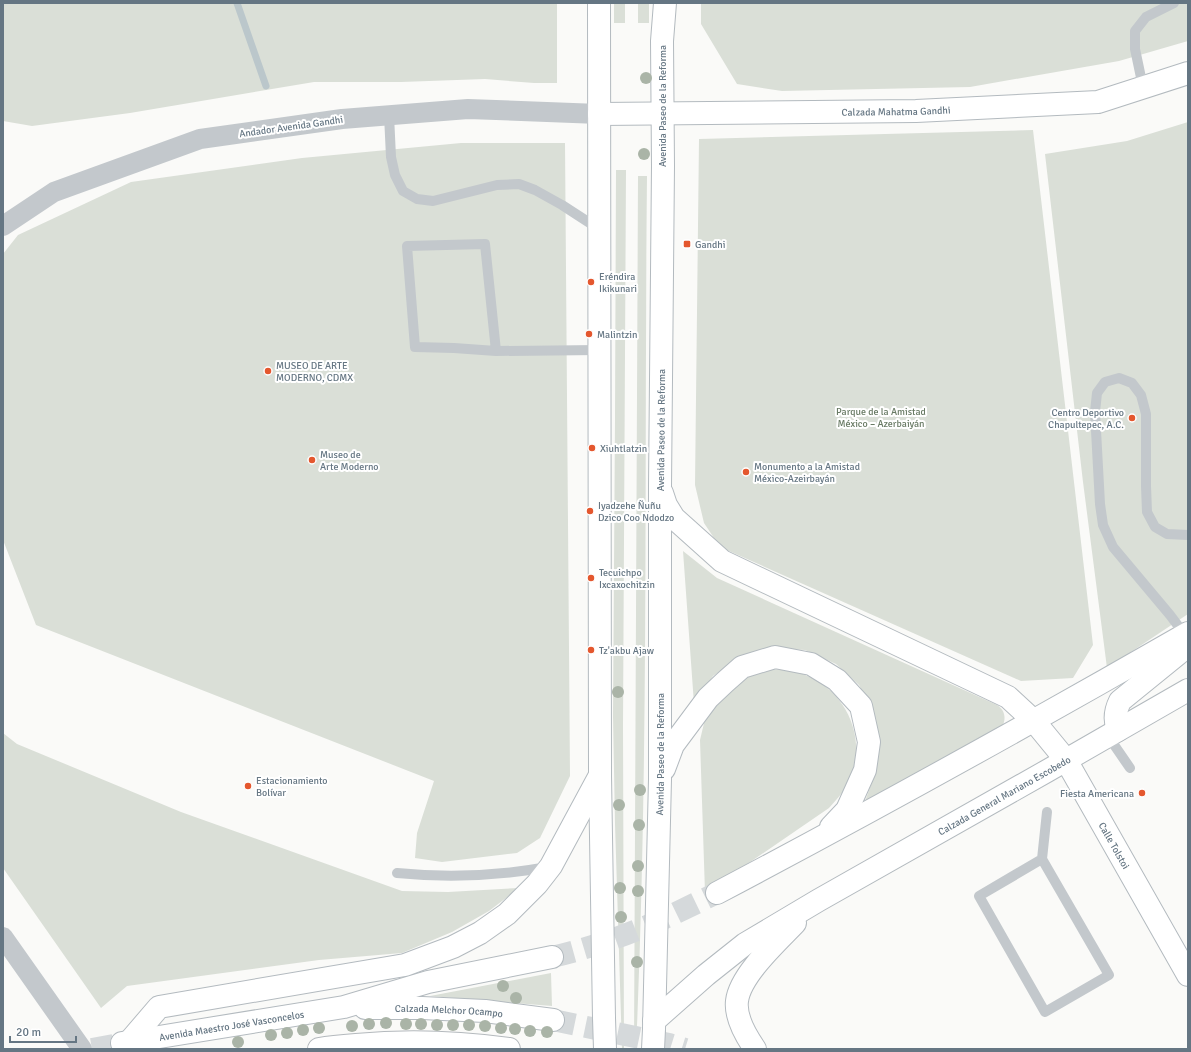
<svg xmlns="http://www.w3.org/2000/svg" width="1191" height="1052" viewBox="0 0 1191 1052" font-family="Signika,sans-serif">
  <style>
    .green { fill: #dadfd7 }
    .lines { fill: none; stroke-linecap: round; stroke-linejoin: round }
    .stream { stroke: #bbc7cb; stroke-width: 7 }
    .secondary-tunnel { stroke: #d5d9db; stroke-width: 22; stroke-dasharray: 22 11; stroke-linecap: butt }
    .secondary-casing { stroke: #b3babf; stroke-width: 24 }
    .highway-casing { stroke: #b4b9bd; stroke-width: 24 }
    .lane { stroke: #c3c8cc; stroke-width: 10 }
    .street { stroke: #c3c8cc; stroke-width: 20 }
    .secondary { stroke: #fff; stroke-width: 22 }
    .highway { stroke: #fff; stroke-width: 22 }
    .secondary-bridge-casing { stroke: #b3babf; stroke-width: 24; stroke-linecap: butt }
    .secondary-bridge { stroke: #fff; stroke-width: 22 }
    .tree { fill: #aab4a7 }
    .poi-dot { fill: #e4572e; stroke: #fff; stroke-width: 1.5 }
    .labels { text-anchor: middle; stroke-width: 4; stroke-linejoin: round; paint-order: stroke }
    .street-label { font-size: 10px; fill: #657683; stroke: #fff }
    .poi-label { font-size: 10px; fill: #657683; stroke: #fff; text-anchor: start }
    .park-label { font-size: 10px; fill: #687a64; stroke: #fff }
  </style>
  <rect width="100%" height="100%" fill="#fafaf8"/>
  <path class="green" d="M 3,3 L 557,3 L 557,83 L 534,83 L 485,79 L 401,82 L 314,82 L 130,113 L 32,126 L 3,121 Z
    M 614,3 L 625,3 L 625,23 L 614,23 Z
    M 638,3 L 649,3 L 649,23 L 638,23 Z
    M 701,3 L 1188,3 L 1188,41 L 1119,61 L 970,87 L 782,91 L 737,84 L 701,24 Z
    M 1188,122 L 1188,614 L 1107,668 L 1083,482 L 1045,154 L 1127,141 Z
    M 1033,130 L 1093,645 L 1073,678 L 1021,681 L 720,547 L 704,523 L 695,485 L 699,139 Z
    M 461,143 L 565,143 L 570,776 L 540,838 L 517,853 L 442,862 L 415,858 L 417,833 L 434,781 L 36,625 L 3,540 L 3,254 L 18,235 L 131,182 L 302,158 Z
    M 616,170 L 626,170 L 623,725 L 624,1049 L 622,1049 L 615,824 L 613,716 L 615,419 Z
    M 638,176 L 647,176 C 644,467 649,758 636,1049 L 634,1049 Z
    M 683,551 L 717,578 L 997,705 C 1005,710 1006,718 1003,725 L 864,804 L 875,774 L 880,743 L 874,713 L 859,685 L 836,664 L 805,650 L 772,648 L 740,657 L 713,676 L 694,704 Z
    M 772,669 C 779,670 787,669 794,671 C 798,671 802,673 805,675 C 845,690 866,735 852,776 C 847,788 838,798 829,808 L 705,893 L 700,740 L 705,719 L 716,700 L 750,674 Z
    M 3,733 L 17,744 L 181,812 L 402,891 L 448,892 L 519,888 L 489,911 L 452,932 L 402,953 L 319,960 L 127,986 L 101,1008 L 3,868 Z
    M 551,973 L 552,1006 L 430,996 Z"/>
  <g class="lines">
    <path class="stream" d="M 237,3 L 266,86"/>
    <path class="secondary-tunnel" d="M 552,957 C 587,949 621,937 654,923 C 675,914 696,903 717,893
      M 553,1020 L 669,1044 L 685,1049
      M 92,1049 L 120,1044"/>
    <defs>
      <g id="secondary">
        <path d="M 599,3 L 600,776 L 604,1018"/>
        <path id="s1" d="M 599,114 L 916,111 L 1098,102 L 1188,73"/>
        <path id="s2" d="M 662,493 L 666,505 L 674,518 L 722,561 L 1008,697 L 1034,721 L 1066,760 L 1188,975"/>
        <path d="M 1118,730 C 1114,720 1115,711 1120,701 L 1184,649 L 1186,642 L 1186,638"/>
        <path d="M 664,769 L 673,745 L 708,698 L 725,682 L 742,667 L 775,657 L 811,664 L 837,680 L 861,706 L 869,742 L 865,770 L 847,810 L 831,827"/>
        <path d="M 717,893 C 876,809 1033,722 1188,633"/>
        <path id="s3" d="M 365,1008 L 422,1008 L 485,1011 L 553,1020"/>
        <path id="s4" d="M 654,1021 L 706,975 L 745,944 L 819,900 L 1047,771 L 1188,690"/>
        <path id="s5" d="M 654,1029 L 660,779 L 660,486 L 663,166 L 662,41 L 665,3"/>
        <path d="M 129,1042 L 159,1007 L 405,965 L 453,947 L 480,933 L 507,914 L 537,884 L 551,866 L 599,777"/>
        <path id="s6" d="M 122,1043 L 344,1007 L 428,982 L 552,957"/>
        <path d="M 755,1049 C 746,1036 735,1017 737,1001 C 740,975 778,941 795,923"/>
      </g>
      <path id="highway" d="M 319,1049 C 331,1047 343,1046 356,1045 C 407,1040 458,1042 509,1049"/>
    </defs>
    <use href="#secondary" class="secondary-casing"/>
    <use href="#highway" class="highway-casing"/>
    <path class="lane" d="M 1143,87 L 1135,49 L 1135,31 L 1146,17 L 1174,3
      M 389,115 L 391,157 L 395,175 L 403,191 L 417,199 L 433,201 L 497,185 L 519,184 L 535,190 L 562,205 L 599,229
      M 485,244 L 496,351 L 454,348 L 415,347 L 407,246 Z
      M 496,351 L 599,350
      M 1185,635 L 1170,615 L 1113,547 L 1103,525 L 1100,504 L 1095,412 L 1097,393 L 1105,382 L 1119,378 L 1132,383 L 1141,395 L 1146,414 L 1146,486 L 1147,512 L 1155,527 L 1167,534 L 1188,535
      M 1108,736 L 1130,768
      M 1042,859 L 979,896 L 1045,1012 L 1109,975 L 1042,859 L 1047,812
      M 397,873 C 448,878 498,876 548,867"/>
    <path class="street" d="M 3,226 L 54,192 L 200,139 L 342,119 L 468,109 L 599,114
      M 3,937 L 82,1049"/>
    <use href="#secondary" class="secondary"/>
    <use href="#highway" class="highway"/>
    <defs>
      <path id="secondary-bridge" d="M 604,1018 L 605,1049
        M 653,1049 L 654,1029"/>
    </defs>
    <use href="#secondary-bridge" class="secondary-bridge-casing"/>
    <use href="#secondary-bridge" class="secondary-bridge"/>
  </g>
  <g class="tree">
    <circle cx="646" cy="78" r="6"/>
    <circle cx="644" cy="154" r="6"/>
    <circle cx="618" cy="692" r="6"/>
    <circle cx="640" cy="790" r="6"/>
    <circle cx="619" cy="805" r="6"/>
    <circle cx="639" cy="825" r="6"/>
    <circle cx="638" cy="866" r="6"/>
    <circle cx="620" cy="888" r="6"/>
    <circle cx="638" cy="891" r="6"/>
    <circle cx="621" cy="917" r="6"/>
    <circle cx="637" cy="962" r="6"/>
    <circle cx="503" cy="986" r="6"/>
    <circle cx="516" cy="998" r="6"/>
    <circle cx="386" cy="1023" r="6"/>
    <circle cx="369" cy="1024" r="6"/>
    <circle cx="406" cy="1024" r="6"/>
    <circle cx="421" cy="1024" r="6"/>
    <circle cx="437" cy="1025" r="6"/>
    <circle cx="453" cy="1025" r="6"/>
    <circle cx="469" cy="1025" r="6"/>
    <circle cx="352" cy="1026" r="6"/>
    <circle cx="485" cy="1026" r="6"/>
    <circle cx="319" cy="1028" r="6"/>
    <circle cx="501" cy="1028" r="6"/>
    <circle cx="515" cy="1029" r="6"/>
    <circle cx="303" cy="1030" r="6"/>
    <circle cx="530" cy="1031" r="6"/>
    <circle cx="547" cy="1032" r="6"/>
    <circle cx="287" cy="1033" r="6"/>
    <circle cx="271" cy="1035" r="6"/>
    <circle cx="238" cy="1042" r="6"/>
  </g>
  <g class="poi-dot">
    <rect x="683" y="240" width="8" height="8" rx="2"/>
    <circle cx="591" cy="282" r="4"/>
    <circle cx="589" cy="334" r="4"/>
    <circle cx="268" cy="371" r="4"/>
    <circle cx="1132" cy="418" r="4"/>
    <circle cx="592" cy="448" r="4"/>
    <circle cx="312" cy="460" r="4"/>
    <circle cx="746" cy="472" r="4"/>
    <circle cx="590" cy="511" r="4"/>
    <circle cx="591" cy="578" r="4"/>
    <circle cx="591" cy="650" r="4"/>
    <circle cx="248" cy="786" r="4"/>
    <circle cx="1142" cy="793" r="4"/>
  </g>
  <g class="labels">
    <g class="street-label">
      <text transform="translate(662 106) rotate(-90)" y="4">Avenida Paseo de la Reforma</text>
      <text dy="4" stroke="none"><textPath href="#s1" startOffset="297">Calzada Mahatma Gandhi</textPath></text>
      <text transform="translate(291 126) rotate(-8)" y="4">Andador Avenida Gandhi</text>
      <text dy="4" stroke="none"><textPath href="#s5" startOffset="599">Avenida Paseo de la Reforma</textPath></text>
      <text dy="4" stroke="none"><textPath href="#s5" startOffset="275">Avenida Paseo de la Reforma</textPath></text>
      <text dy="4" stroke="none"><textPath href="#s4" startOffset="418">Calzada General Mariano Escobedo</textPath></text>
      <text dy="4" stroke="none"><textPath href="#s2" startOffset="593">Calle Tolstoi</textPath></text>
      <text dy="4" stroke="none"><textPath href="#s3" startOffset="84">Calzada Melchor Ocampo</textPath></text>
      <text dy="4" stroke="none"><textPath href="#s6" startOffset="111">Avenida Maestro José Vasconcelos</textPath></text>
    </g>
    <g class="poi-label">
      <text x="695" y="248">Gandhi</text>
      <text x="599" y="280">Eréndira<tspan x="599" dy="12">Ikikunari</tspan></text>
      <text x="597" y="338">Malintzin</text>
      <text x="276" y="369">MUSEO DE ARTE<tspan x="276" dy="12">MODERNO, CDMX</tspan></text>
      <text x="1124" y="416" text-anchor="end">Centro Deportivo<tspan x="1124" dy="12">Chapultepec, A.C.</tspan></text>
      <text x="600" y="452">Xiuhtlatzin</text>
      <text x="320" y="458">Museo de<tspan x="320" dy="12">Arte Moderno</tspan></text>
      <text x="754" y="470">Monumento a la Amistad<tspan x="754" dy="12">México-Azeirbayán</tspan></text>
      <text x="598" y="509">Iyadzehe Ñuñu<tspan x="598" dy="12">Dzico Coo Ndodzo</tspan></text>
      <text x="599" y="576">Tecuichpo<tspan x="599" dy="12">Ixcaxochitzin</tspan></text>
      <text x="599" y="654">Tz'akbu Ajaw</text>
      <text x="256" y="784">Estacionamiento<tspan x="256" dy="12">Bolívar</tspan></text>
      <text x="1134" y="797" text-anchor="end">Fiesta Americana</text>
    </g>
    <g class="park-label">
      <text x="881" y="415">Parque de la Amistad<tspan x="881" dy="12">México – Azerbaiyán</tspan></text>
    </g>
  </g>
  <rect width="1191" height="1052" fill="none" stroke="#657683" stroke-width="8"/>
  <path d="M10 1036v6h66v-6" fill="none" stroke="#657683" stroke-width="2"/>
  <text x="16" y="1036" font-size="12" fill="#657683" stroke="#ffffff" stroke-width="3" paint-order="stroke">20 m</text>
</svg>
